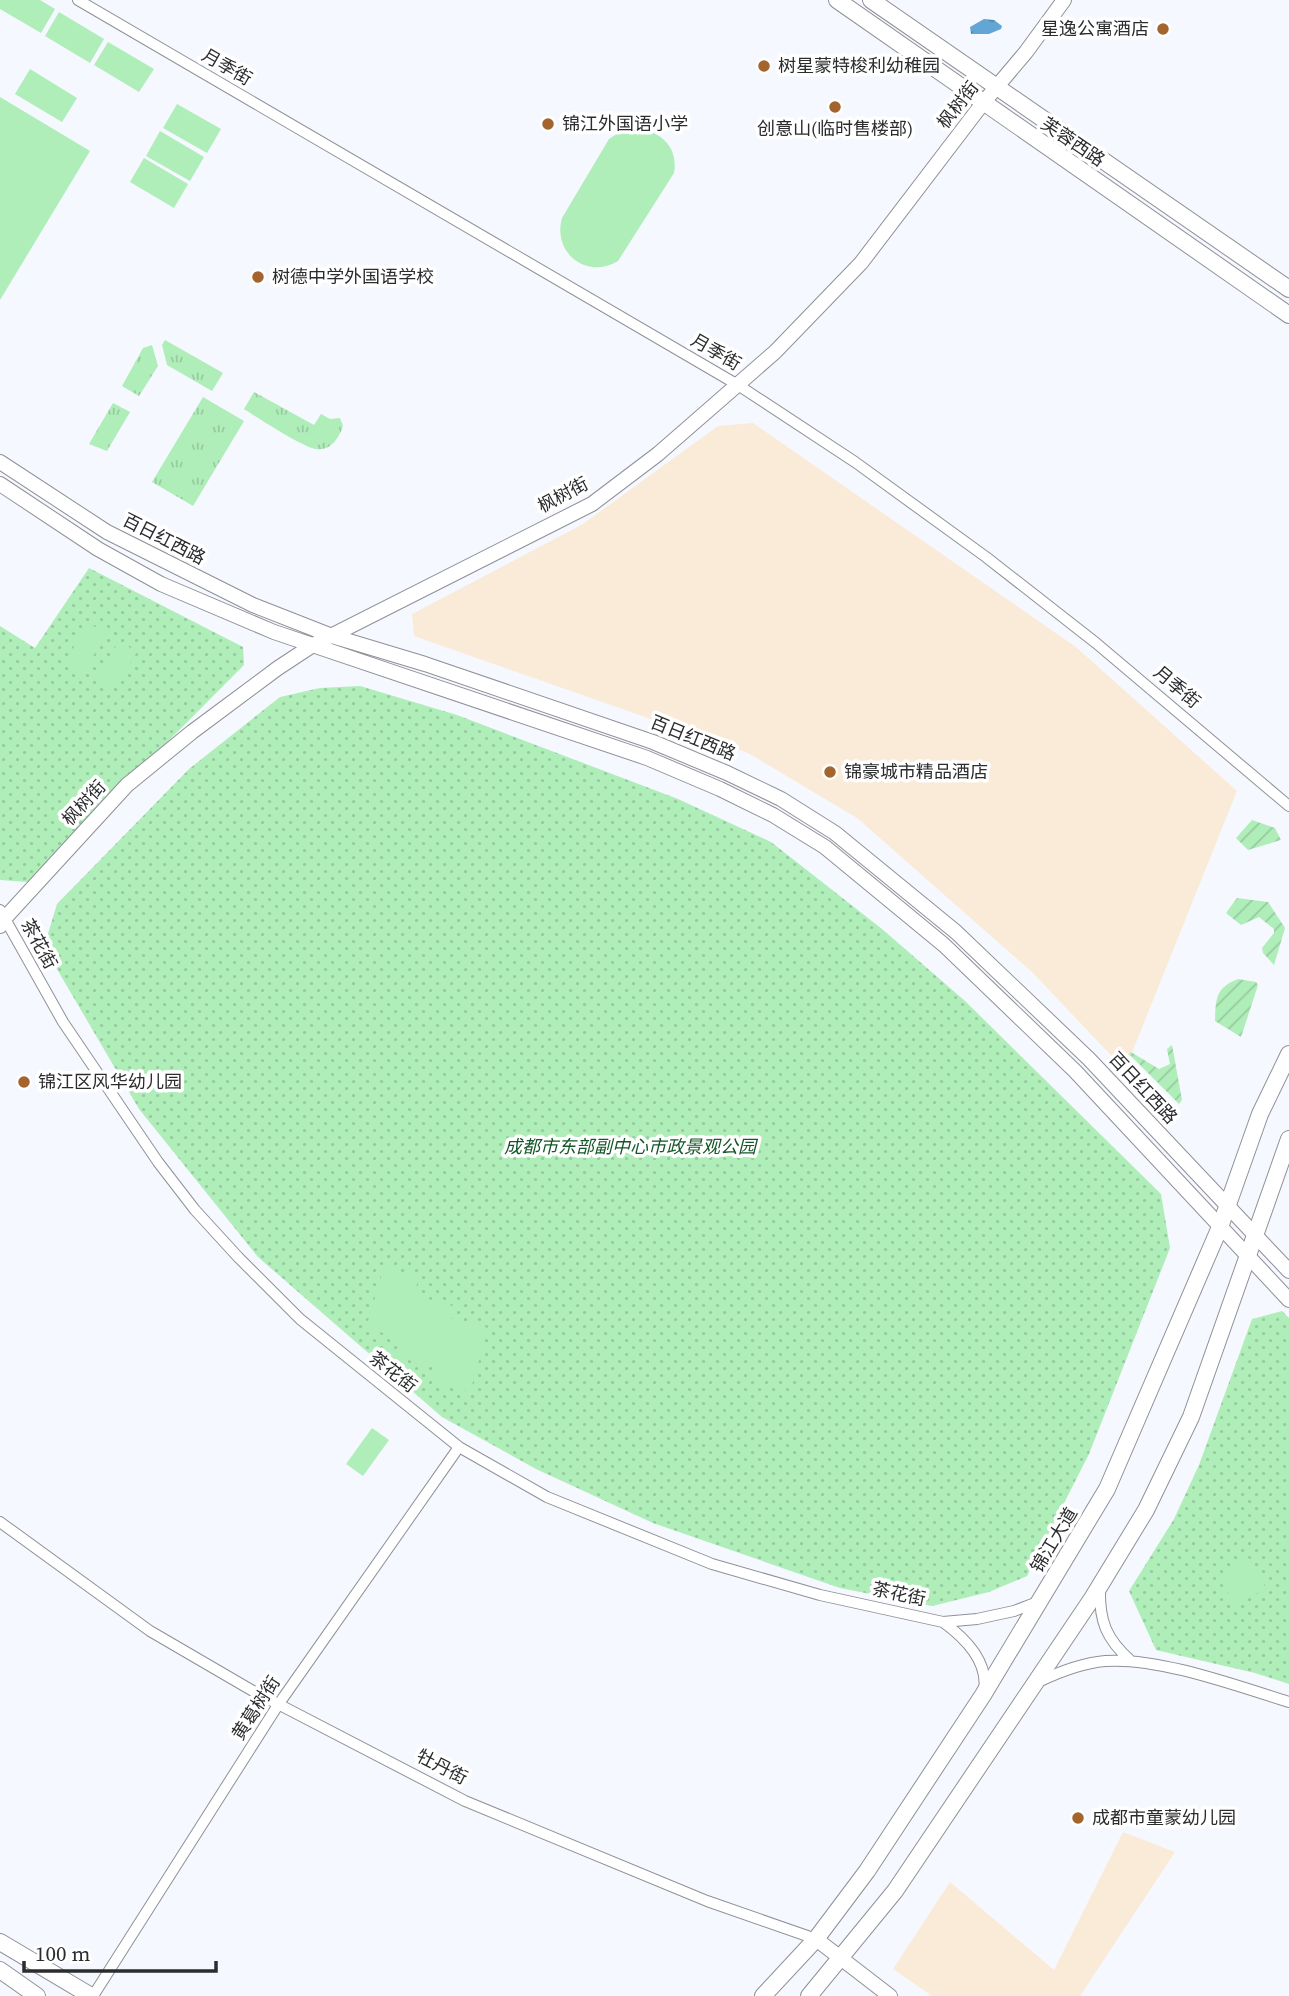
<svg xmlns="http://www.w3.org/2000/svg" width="1289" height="1996" viewBox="0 0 1289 1996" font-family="'Source Serif 4','Noto Sans SC',serif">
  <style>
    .commercial { fill: #faebd8 }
    .grass { fill: url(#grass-tufts) }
    .park { fill: url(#park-dots) }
    .garden { fill: url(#garden-furrows) }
    .pitch { fill: #afedb9 }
    .water { fill: url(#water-ripples) }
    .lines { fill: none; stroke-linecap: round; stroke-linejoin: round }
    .minor-casing { stroke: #8f9197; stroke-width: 12 }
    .tertiary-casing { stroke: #8f9197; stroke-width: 16 }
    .secondary-casing { stroke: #8f9197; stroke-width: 18 }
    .minor { stroke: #fff; stroke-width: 10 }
    .tertiary { stroke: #fff; stroke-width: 14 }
    .secondary { stroke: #fff; stroke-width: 16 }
    .poi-dot { fill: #a4642d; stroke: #fff; stroke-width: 2.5 }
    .labels { text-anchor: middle; stroke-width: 7; stroke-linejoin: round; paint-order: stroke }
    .poi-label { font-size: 18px; fill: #2b2c2e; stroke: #fff; text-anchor: start }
    .street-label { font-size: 18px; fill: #2b2c2e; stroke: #fff }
    .park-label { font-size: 18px; font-style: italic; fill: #145728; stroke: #fff }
  </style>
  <defs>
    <pattern id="grass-tufts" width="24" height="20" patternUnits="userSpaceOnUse" patternTransform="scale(1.75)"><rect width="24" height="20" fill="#afedb9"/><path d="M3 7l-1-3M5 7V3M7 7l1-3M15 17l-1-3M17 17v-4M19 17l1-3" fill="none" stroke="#97cb9f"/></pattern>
    <pattern id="park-dots" width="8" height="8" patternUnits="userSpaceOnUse" patternTransform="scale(1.75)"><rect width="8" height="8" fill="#afedb9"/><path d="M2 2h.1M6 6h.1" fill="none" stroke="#97cb9f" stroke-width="1.8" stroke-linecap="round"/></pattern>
    <pattern id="garden-furrows" width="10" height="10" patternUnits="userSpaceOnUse" patternTransform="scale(1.75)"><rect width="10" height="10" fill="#afedb9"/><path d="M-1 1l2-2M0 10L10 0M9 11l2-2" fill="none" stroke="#97cb9f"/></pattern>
    <pattern id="water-ripples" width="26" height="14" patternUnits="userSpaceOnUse" patternTransform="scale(1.75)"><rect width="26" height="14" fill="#63a5d4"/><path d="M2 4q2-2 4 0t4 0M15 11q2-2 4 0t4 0" fill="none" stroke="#5287ac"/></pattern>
  </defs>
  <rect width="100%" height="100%" fill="#f5f8fe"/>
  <path class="commercial" d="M 753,423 L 1076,647 L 1237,791 L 1125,1070 L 1032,972 L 857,818 L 748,753 L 414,636 L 412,614 L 583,524 L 718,426 Z
    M 1123,1832 L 1175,1852 L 1080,1996 L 932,1996 L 893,1969 L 950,1882 L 1054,1970 Z"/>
  <path class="grass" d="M 165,340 L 223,373 L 212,391 L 167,365 L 162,345 Z
    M 152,345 L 158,366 L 139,396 L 122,386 L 143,348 Z
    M 254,392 L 314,425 L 321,414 L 330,419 L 340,418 L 343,426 C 339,438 331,451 316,449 C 303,447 258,418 244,409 Z
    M 203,397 L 244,421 L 193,506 L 152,482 Z
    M 113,403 L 130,412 L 107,451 L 89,444 Z"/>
  <path class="park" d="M 89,568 L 243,647 L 244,665 L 28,882 L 0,880 L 0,626 L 35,648 Z
    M 360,686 L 457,715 L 678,799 L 771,842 L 882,929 L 965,1001 L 1161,1194 L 1170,1248 L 1089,1454 L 1027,1576 L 989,1592 L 932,1606 L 840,1588 L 653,1523 L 536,1469 L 442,1417 L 258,1257 L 139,1109 L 44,947 L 57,904 L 189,769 L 280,697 L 320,688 Z
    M 1282,1311 L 1289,1318 L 1289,1684 L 1255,1673 L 1156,1650 L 1129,1591 L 1174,1519 L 1199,1465 L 1252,1319 Z"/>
  <path class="garden" d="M 1252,820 L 1275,828 L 1281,840 L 1248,850 L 1236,838 Z
    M 1237,898 L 1268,902 L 1285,928 L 1274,965 L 1263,953 L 1262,948 L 1274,933 L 1274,929 L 1259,917 L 1241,925 L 1226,913 Z
    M 1238,979 L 1256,982 L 1258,985 L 1241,1037 L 1215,1021 C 1216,999 1215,988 1238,979 Z
    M 1172,1045 L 1182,1100 L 1179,1104 L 1129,1054 L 1131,1052 L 1159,1069 L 1170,1064 L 1167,1049 Z"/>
  <path class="pitch" d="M 0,0 L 40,0 L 55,9 L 41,33 L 0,9 Z
    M 59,12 L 104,39 L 90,63 L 45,36 Z
    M 108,42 L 154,69 L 139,92 L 94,65 Z
    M 30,69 L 77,98 L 62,122 L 15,94 Z
    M 0,97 L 90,151 L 0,300 Z
    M 177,104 L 221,129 L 207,153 L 163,128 Z
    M 632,128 C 658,129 679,145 674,173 L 618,261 C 587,280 552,253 562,218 L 609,139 L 623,130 Z
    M 160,131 L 204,157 L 190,181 L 146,156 Z
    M 144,158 L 188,184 L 174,208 L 130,182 Z
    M 89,623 L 107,634 L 83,672 L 65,661 Z
    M 119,641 L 137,652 L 113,690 L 95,679 Z
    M 384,1267 L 419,1277 L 414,1295 L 453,1306 L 450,1318 L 488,1328 L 470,1392 L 432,1381 L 435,1368 L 396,1356 L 401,1338 L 366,1328 Z
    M 372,1428 L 389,1440 L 363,1476 L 346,1464 Z
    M 1249,1558 L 1266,1588 L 1235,1606 L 1218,1576 Z"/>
  <path class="water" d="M 984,19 L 994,20 L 1002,26 L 1001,29 L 989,34 L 971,34 L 970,27 Z"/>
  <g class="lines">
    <defs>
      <path id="minor" d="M 78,0 L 738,385 L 855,462 L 986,557 L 1096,643 L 1289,806
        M 0,910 L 63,1022 L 158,1162 L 195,1210 L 238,1257 L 300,1319 L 459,1447 L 547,1497 L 712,1564 L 820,1595 L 943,1622 L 977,1619 L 1014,1611 L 1035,1603 L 1039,1598
        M 0,1522 L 150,1631 L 253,1691 L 465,1801 L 707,1901 L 816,1939
        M 1100,1587 C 1099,1621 1106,1639 1131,1661
        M 943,1622 C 965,1638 989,1661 984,1691
        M 1038,1682 C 1059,1672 1082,1663 1105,1661 C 1159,1657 1237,1686 1289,1702
        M 93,1996 L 278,1705 L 459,1447"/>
      <path id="tertiary" d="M 0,462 L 107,532 L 253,605 L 332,636 L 425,664 L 653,742 L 727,773 L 781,799 L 835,833 L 956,932 L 1089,1059 L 1289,1271
        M 0,484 L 98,549 L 161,584 L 274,632 L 647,758 L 720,789 L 773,815 L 825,847 L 944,945 L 1075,1071 L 1289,1300
        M 0,926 L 5,918 L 127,785 L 192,732 L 278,668 L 313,645 L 592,504 L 658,454 L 775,352 L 861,263 L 983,103 L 1026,52 L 1064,0
        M 816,1939 L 890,1996"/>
      <path id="secondary" d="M 837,0 L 1289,315
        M 871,0 L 1289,289
        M 0,1942 L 91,1996
        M 0,1970 L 37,1996
        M 763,1996 L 816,1939 L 867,1871 L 983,1695 L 1107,1489 L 1220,1227 L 1260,1114 L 1289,1054
        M 809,1996 L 895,1891 L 1093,1597 L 1146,1510 L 1191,1417 L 1289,1139"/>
    </defs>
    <use href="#minor" class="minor-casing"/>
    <use href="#tertiary" class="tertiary-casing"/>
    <use href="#secondary" class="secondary-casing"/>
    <use href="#minor" class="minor"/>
    <use href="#tertiary" class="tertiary"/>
    <use href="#secondary" class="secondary"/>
  </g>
  <g class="poi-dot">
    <circle cx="1163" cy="29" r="7"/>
    <circle cx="764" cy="66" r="7"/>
    <circle cx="835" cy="107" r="7"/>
    <circle cx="548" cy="124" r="7"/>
    <circle cx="258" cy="277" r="7"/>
    <circle cx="830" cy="772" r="7"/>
    <circle cx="24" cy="1082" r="7"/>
    <circle cx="1078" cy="1818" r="7"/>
  </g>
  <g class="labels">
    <g class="poi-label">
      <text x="1149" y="35" text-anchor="end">星逸公寓酒店</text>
      <text x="778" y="72">树星蒙特梭利幼稚园</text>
      <text x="562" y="130">锦江外国语小学</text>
      <text x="835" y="135" text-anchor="middle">创意山(临时售楼部)</text>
      <text x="272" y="283">树德中学外国语学校</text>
      <text x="844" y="778">锦豪城市精品酒店</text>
      <text x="38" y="1088">锦江区风华幼儿园</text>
      <text x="1092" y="1824">成都市童蒙幼儿园</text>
    </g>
    <g class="street-label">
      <text transform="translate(227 67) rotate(30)" y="6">月季街</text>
      <text transform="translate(958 105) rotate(-52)" y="6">枫树街</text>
      <text transform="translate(1073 142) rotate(34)" y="6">芙蓉西路</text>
      <text transform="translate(716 352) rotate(30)" y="6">月季街</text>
      <text transform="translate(563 495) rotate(-28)" y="6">枫树街</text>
      <text transform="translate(164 539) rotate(27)" y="6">百日红西路</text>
      <text transform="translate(1177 687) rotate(40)" y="6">月季街</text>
      <text transform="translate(693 738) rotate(22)" y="6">百日红西路</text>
      <text transform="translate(84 803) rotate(-47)" y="6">枫树街</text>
      <text transform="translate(39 944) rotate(61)" y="6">茶花街</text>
      <text transform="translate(1143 1088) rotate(47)" y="6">百日红西路</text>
      <text transform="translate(393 1372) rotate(38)" y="6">茶花街</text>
      <text transform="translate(1054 1540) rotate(-59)" y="6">锦江大道</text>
      <text transform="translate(899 1594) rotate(12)" y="6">茶花街</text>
      <text transform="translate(256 1708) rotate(-57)" y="6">黄葛树街</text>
      <text transform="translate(442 1767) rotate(27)" y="6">牡丹街</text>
    </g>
    <g class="park-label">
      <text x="630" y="1153">成都市东部副中心市政景观公园</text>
    </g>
  </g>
  <path d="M24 1961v10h192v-10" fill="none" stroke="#2b2c2e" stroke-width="3.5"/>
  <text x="35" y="1961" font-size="21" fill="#2b2c2e" stroke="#ffffff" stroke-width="5" paint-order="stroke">100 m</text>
</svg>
